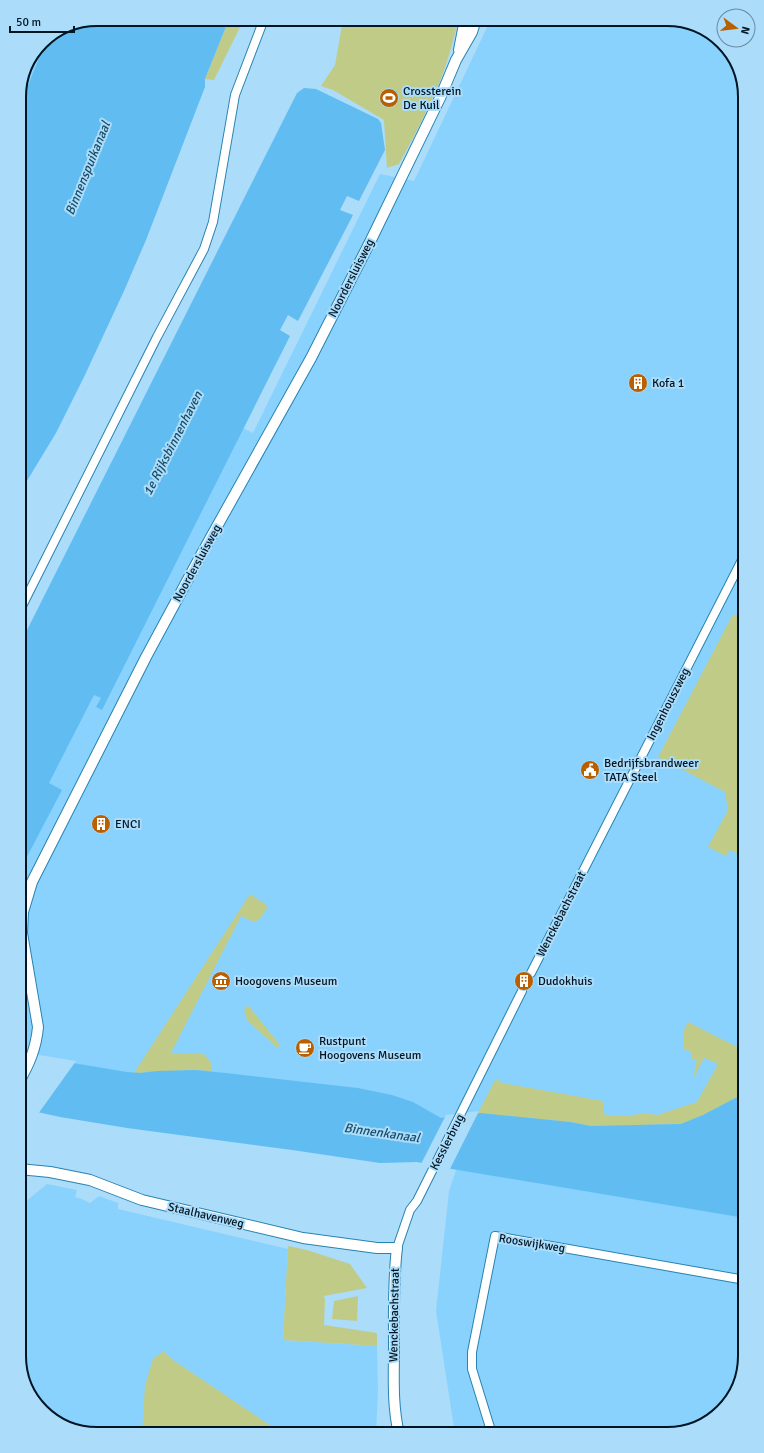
<svg xmlns="http://www.w3.org/2000/svg" width="764" height="1453" viewBox="0 0 764 1453" font-family="Signika,sans-serif">
  <style>
    .built { fill: #89d2fe }
    .green { fill: #c0cb88 }
    .water { fill: #61bdf1 }
    .pier { fill: #abdcfa }
    .lines { fill: none; stroke-linecap: round; stroke-linejoin: round }
    .minor-tunnel { stroke: #91beda; stroke-width: 8; stroke-dasharray: 8 4; stroke-linecap: butt }
    .minor-casing { stroke: #2783b1; stroke-width: 10 }
    .tertiary-casing { stroke: #2783b1; stroke-width: 12 }
    .minor { stroke: #fff; stroke-width: 8 }
    .tertiary { stroke: #fff; stroke-width: 10 }
    .labels { text-anchor: middle; stroke-width: 4; stroke-linejoin: round; paint-order: stroke }
    .poi-label { font-size: 12px; fill: #001523; stroke: #abdcfa; text-anchor: start }
    .street-label { font-size: 12px; fill: #001523; stroke: #abdcfa }
    .water-label { font-size: 13px; font-style: italic; fill: #194c67; stroke: #abdcfa }
    .rim { fill: none; stroke: #001523; stroke-width: 2 }
  </style>
  <rect width="100%" height="100%" fill="#abdcfa"/>
  <path class="built" d="M 491,19 L 672,19 L 710,32 L 739,67 L 745,97 L 745,1356 L 732,1399 L 697,1428 L 667,1434 L 455,1434 L 436,1311 L 449,1191 L 462,1153 L 19,1065 L 19,833 L 230,422 L 253,433 L 380,174 L 414,181 Z
    M 47,38 L 34,72 L 19,108 L 19,92 L 25,67 L 42,42 Z
    M 47,1184 L 77,1190 L 75,1197 L 82,1199 L 90,1203 L 99,1196 L 118,1203 L 118,1209 L 288,1249 L 283,1340 L 377,1346 L 378,1390 L 376,1434 L 92,1434 L 54,1421 L 25,1386 L 19,1356 L 19,1207 Z"/>
  <path class="green" d="M 229,19 L 244,19 L 214,80 L 205,79 Z
    M 343,19 L 459,19 C 453,40 448,61 440,81 C 428,109 414,137 399,164 L 387,168 L 384,120 L 333,90 L 321,86 L 335,65 Z
    M 733,614 L 745,620 L 745,858 L 730,850 L 726,856 L 708,847 L 728,810 L 725,792 L 658,757 Z
    M 250,894 L 268,906 L 260,919 L 254,922 L 241,916 L 171,1053 L 204,1054 L 211,1063 L 212,1071 L 195,1070 L 134,1073 Z
    M 248,1005 L 280,1045 L 277,1048 L 247,1020 L 244,1010 Z
    M 688,1022 L 745,1051 L 745,1093 L 703,1115 L 681,1124 L 591,1126 L 570,1122 L 478,1113 L 494,1082 L 496,1082 L 497,1078 L 502,1083 L 603,1101 L 603,1114 L 613,1116 L 629,1116 L 642,1113 L 657,1115 L 697,1102 L 718,1064 L 704,1058 L 693,1079 L 697,1059 L 692,1059 L 692,1052 L 683,1049 L 684,1030 Z
    M 288,1246 L 307,1250 L 350,1264 L 367,1288 L 324,1296 L 325,1300 L 324,1325 L 377,1333 L 377,1346 L 283,1340 Z
    M 358,1296 L 357,1321 L 332,1319 L 334,1301 Z
    M 163,1351 L 173,1360 L 283,1434 L 142,1434 L 145,1385 L 153,1359 Z"/>
  <path class="water" d="M 97,19 L 229,19 L 205,79 L 205,87 L 146,240 L 124,291 L 84,377 L 56,433 L 19,494 L 19,108 L 47,38 L 67,25 Z
    M 304,88 L 316,89 L 378,119 L 381,123 L 385,150 L 359,201 L 347,196 L 340,210 L 353,215 L 298,321 L 288,315 L 280,330 L 290,336 L 102,710 L 96,707 L 101,698 L 94,695 L 49,783 L 62,790 L 19,872 L 19,646 L 297,93 Z
    M 19,1054 L 127,1072 L 140,1073 L 157,1071 L 195,1070 L 226,1073 L 358,1088 L 392,1095 L 413,1102 L 441,1118 L 480,1113 L 570,1122 L 591,1126 L 681,1124 L 703,1115 L 745,1093 L 745,1218 L 452,1169 L 417,1162 L 380,1163 L 292,1150 L 127,1128 L 60,1117 L 19,1108 Z"/>
  <path class="pier" d="M 27,1053 L 76,1061 L 38,1114 L 19,1110 L 19,1071 Z
    M 479,1111 L 449,1171 L 421,1164 L 446,1115 Z"/>
  <g class="lines">
    <path class="minor-tunnel" d="M 522,991 L 531,973"/>
    <defs>
      <path id="minor" d="M 19,612 L 157,337 L 204,249 L 213,222 L 235,95 L 264,19
        M 531,973 L 745,554
        M 397,1248 L 410,1210 L 417,1201 L 522,991
        M 492,1434 L 472,1369 L 472,1352 L 495,1236 L 745,1280"/>
      <path id="tertiary" d="M 459,50 L 465,19
        M 19,1082 C 29,1064 36,1049 38,1027 L 22,933 L 23,912 L 32,882 L 146,657 L 201,555 L 311,358 L 371,240 L 440,98 L 456,60 L 472,32 L 476,19
        M 19,1169 L 50,1172 L 90,1180 L 142,1200 L 303,1238 L 377,1248 L 397,1248 C 393,1281 394,1313 394,1346 C 394,1375 392,1405 399,1434"/>
    </defs>
    <use href="#minor" class="minor-casing"/>
    <use href="#tertiary" class="tertiary-casing"/>
    <use href="#minor" class="minor"/>
    <use href="#tertiary" class="tertiary"/>
  </g>
  <defs>
    <symbol id="stadium-disc" viewBox="-11 -11 22 22"><circle r="9.5" fill="#b95f00" stroke="#abdcfa"/><path d="M0-5a6.5 5 0 1 0 0 10a6.5 5 0 1 0 0-10ZM-3.5-1.8h7v3.6h-7Z" fill="#fff"/></symbol>
    <symbol id="building-disc" viewBox="-11 -11 22 22"><circle r="9.5" fill="#b95f00" stroke="#abdcfa"/><path d="M-4-6H4V6H1V3H-1V6H-4ZM-2.5-4.3h1.7v1.8h-1.7ZM.8-4.3h1.7v1.8H.8ZM-2.5-1h1.7V.8h-1.7ZM.8-1h1.7V.8H.8Z" fill="#fff"/></symbol>
    <symbol id="civic-disc" viewBox="-11 -11 22 22"><circle r="9.5" fill="#b95f00" stroke="#abdcfa"/><path d="M-.6-6.5H3V-4.5H.6V-3L4-1V1h2V6H-6V1h2V-1L-.6-3ZM-1.2 2.5V6h2.4V2.5Z" fill="#fff"/></symbol>
    <symbol id="museum-disc" viewBox="-11 -11 22 22"><circle r="9.5" fill="#b95f00" stroke="#abdcfa"/><path d="M0-6L6-3V-2H-6V-3ZM-5-1h2V3h-2ZM-1-1h2V3h-2ZM3-1h2V3H3ZM-6 4H6V6H-6Z" fill="#fff"/></symbol>
    <symbol id="cafe-disc" viewBox="-11 -11 22 22"><circle r="9.5" fill="#b95f00" stroke="#abdcfa"/><path d="M-5.5-4.5H6V0H3Q3 3.5 0 3.5H-2.5Q-5.5 3.5-5.5 0ZM3-3.2v2h1.7v-2ZM-6 4.5H4V6H-6Z" fill="#fff"/></symbol>
  </defs>
  <g fill-rule="evenodd">
    <use href="#stadium-disc" x="378" y="87" width="22" height="22"/>
    <use href="#building-disc" x="627" y="372" width="22" height="22"/>
    <use href="#civic-disc" x="579" y="759" width="22" height="22"/>
    <use href="#building-disc" x="90" y="813" width="22" height="22"/>
    <use href="#museum-disc" x="210" y="970" width="22" height="22"/>
    <use href="#building-disc" x="513" y="970" width="22" height="22"/>
    <use href="#cafe-disc" x="294" y="1037" width="22" height="22"/>
  </g>
  <g class="labels">
    <g class="poi-label">
      <text x="403" y="95">Crossterein<tspan x="403" dy="14">De Kuil</tspan></text>
      <text x="652" y="387">Kofa 1</text>
      <text x="604" y="767">Bedrijfsbrandweer<tspan x="604" dy="14">TATA Steel</tspan></text>
      <text x="115" y="828">ENCI</text>
      <text x="235" y="985">Hoogovens Museum</text>
      <text x="538" y="985">Dudokhuis</text>
      <text x="319" y="1045">Rustpunt<tspan x="319" dy="14">Hoogovens Museum</tspan></text>
    </g>
    <g class="street-label">
      <text transform="translate(351 278) rotate(-63)" y="4">Noordersluisweg</text>
      <text transform="translate(197 563) rotate(-61)" y="4">Noordersluisweg</text>
      <text transform="translate(668 704) rotate(-63)" y="4">Ingenhouszweg</text>
      <text transform="translate(561 914) rotate(-63)" y="4">Wenckebachstraat</text>
      <text transform="translate(447 1142) rotate(-63)" y="4">Kesslerbrug</text>
      <text transform="translate(206 1215) rotate(13)" y="4">Staalhavenweg</text>
      <text transform="translate(532 1243) rotate(9)" y="4">Rooswijkweg</text>
      <text transform="translate(394 1315) rotate(-89)" y="4">Wenckebachstraat</text>
    </g>
    <g class="water-label">
      <text transform="translate(87 168) rotate(-68)" y="5">Binnenspuikanaal</text>
      <text transform="translate(172 443) rotate(-63)" y="5">1e Rijksbinnenhaven</text>
      <text transform="translate(382 1132) rotate(8)" y="5">Binnenkanaal</text>
    </g>
  </g>
  <path d="M0 0H764V1453H0ZM97 26H667A71 71 0 0 1 738 97V1356A71 71 0 0 1 667 1427H97A71 71 0 0 1 26 1356V97A71 71 0 0 1 97 26Z" fill="#abdcfa" fill-rule="evenodd"/>
  <path class="rim" d="M97 26H667A71 71 0 0 1 738 97V1356A71 71 0 0 1 667 1427H97A71 71 0 0 1 26 1356V97A71 71 0 0 1 97 26Z"/>
  <g transform="translate(736 28) rotate(105)"><circle r="19" fill="#abdcfa" stroke="#678ca4"/>
  <path d="M0-3L7 15L0 10L-7 15Z" fill="#b95f00"/>
  <text y="-6" font-size="11" font-weight="bold" text-anchor="middle" fill="#001523">N</text>
  </g>
  <path d="M10 26v6h64v-6" fill="none" stroke="#001523" stroke-width="2"/>
  <text x="16" y="26" font-size="12" fill="#001523" stroke="#abdcfa" stroke-width="3" paint-order="stroke">50 m</text>
</svg>
